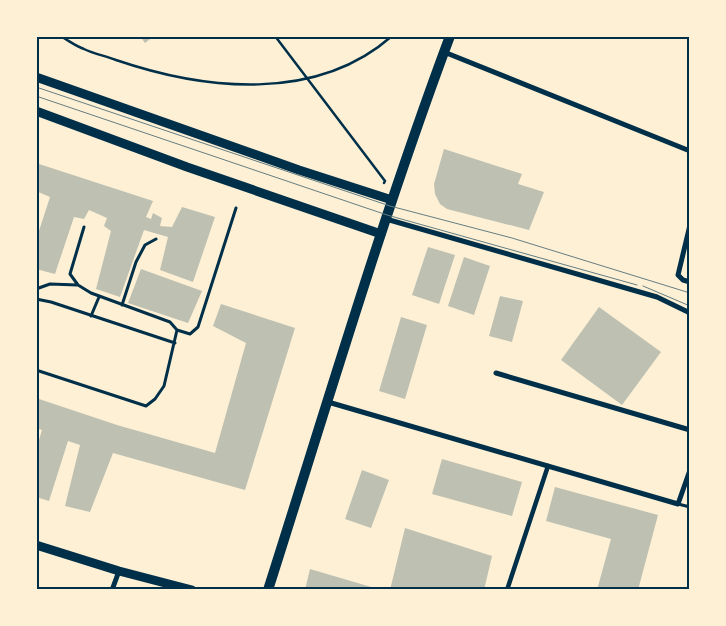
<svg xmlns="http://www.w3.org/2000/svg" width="726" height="626" viewBox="0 0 726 626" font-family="Bitter,serif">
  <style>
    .building { fill: #bec0b2 }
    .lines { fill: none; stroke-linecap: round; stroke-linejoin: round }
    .path { stroke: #003049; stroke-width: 2.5 }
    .service { stroke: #003049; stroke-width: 3 }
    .pedestrian { stroke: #003049; stroke-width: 4.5 }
    .minor { stroke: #003049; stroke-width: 5 }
    .secondary { stroke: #003049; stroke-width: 9 }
    .primary { stroke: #003049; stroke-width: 10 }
    .tram { stroke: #657d81; stroke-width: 1 }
    .neatline { fill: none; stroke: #003049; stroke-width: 2 }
  </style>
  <rect width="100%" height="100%" fill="#fdf0d5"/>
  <path class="building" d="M 140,36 L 154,36 L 145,43 Z
    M 444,149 L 522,174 L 518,184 L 544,192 L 529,230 L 447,209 L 440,204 L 435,194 L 434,184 Z
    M 36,163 L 153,201 L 146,217 L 151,219 L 153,213 L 162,218 L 160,226 L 172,227 L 182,207 L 215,217 L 193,282 L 160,270 L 168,237 L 144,230 L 120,297 L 96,289 L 111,231 L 104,226 L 107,218 L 89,210 L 84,219 L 74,217 L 55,274 L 36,269 L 36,240 L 50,197 L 36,191 Z
    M 428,247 L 455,255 L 439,304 L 412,295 Z
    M 464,257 L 490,266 L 474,315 L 448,306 Z
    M 141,269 L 202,291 L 188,323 L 128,303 Z
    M 500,296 L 523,301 L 512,342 L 489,336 Z
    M 221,304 L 295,328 L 245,490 L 113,453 L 90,512 L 65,506 L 80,445 L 68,441 L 49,501 L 36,497 L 36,450 L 42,430 L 36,428 L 36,398 L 117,425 L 215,453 L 246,343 L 213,326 Z
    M 599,307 L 661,352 L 622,405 L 561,360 Z
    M 401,317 L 427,325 L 405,399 L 379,391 Z
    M 442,459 L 522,482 L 512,516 L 432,494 Z
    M 362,470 L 389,480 L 371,528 L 345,519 Z
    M 555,487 L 658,515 L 638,590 L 597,590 L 611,539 L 546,521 Z
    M 405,528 L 492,556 L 484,590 L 390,590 Z
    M 310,569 L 378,589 L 378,590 L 305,590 Z"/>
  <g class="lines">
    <path class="path" d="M 60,36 C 68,40 75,46 84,49 C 94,54 106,56 116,60 C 204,90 316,103 392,36
      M 275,36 L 385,181 L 384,183"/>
    <path class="service" d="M 36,289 L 50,284 L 77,285
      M 36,299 L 51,302 L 175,343
      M 122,305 L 136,262 L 145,245 L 156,239
      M 91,316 L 99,297
      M 177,330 L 190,334 L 198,327 L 236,208
      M 36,370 L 146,406 L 155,399 L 164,386 L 177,330 L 170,322 L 91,293 L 78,285 L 70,274 L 84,227
      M 678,504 L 690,507"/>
    <path class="pedestrian" d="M 507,590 L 548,466"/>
    <path class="minor" d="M 444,52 L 690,151
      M 386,219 L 657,297 L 690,313
      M 690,225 L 678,275 L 683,280 L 690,282
      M 496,373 L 690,430
      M 328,402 L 678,504 L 690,470
      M 112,590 L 119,571"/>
    <path class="secondary" d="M 36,77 L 299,170 L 392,200
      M 36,111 L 187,167 L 381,234
      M 36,545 L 119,571 L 192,590"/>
    <path class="primary" d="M 268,590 C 327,405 382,218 450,36"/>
    <path class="tram" d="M 36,87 L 390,206 L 512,238 L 690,293
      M 36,96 L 387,215 L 637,285
      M 643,286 L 690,306"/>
  </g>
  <rect width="726" height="626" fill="none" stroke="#fdf0d5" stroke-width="75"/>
  <rect x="38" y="38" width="650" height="550" class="neatline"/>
</svg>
